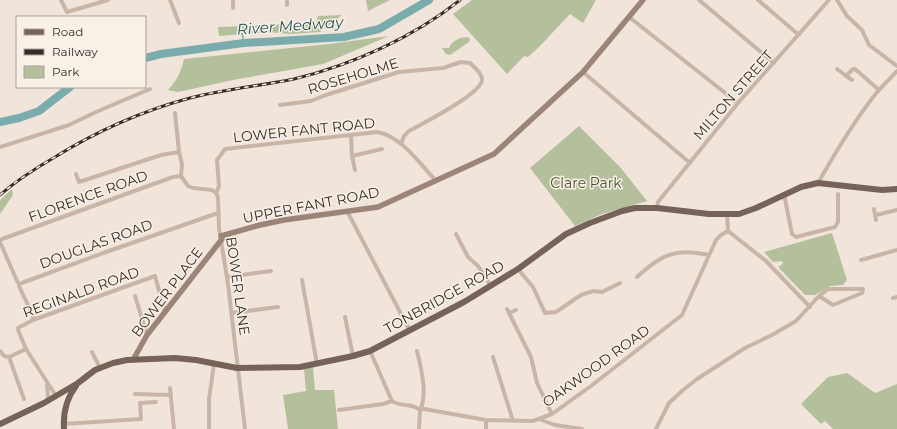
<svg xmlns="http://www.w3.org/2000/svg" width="897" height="429" viewBox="0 0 897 429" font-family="Montserrat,sans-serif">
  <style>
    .green { fill: #b4bf9b }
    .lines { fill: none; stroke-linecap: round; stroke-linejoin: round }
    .stream { stroke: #7bacad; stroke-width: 1.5 }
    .river { stroke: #7bacad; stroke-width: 8 }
    .street { stroke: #c8b5a7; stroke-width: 4 }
    .secondary { stroke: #9c8479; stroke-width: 5.5 }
    .primary { stroke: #766259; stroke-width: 6 }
    .rail-casing { stroke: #352b27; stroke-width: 3 }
    .rail { stroke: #f9f0e7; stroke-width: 1.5; stroke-dasharray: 4.5; stroke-linecap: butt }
    .labels { text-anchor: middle; stroke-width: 3; stroke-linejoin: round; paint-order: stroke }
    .street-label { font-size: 14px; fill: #352b27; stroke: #f9f0e7 }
    .park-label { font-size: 14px; fill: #46522c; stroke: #f9f0e7 }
    .water-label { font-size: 15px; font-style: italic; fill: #1e5355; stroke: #f9f0e7 }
  </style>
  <rect width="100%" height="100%" fill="#f1e5db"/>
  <path class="green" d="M 366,0 L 390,0 L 368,11 Z
    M 472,0 L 596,0 L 583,23 L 570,14 L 540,46 L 528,57 L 524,56 L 507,74 L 453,14 Z
    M 342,15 L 320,32 L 289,34 L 269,32 L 219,36 L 218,27 L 316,23 L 318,16 Z
    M 389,36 L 323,64 L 233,80 L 178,92 L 168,90 C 177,80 181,72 184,59 L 329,44 Z
    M 467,37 L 470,39 L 469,42 L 450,55 L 446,54 L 442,48 L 449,48 C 453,40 458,38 467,37 Z
    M 579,126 L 620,167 L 647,201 L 602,214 L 575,226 L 530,168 Z
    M 12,189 L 13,195 L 0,214 L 0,200 Z
    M 832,233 L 847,280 L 843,285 L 830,286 L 815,295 L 805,295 L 779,268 L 779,266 L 783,264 L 782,261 L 773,262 L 764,252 Z
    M 313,367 L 315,390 L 334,390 L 338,429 L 288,429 L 283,395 L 306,391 L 304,369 Z
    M 847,373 L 875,393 L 897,384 L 897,429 L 833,429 L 825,421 L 821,424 L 801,404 L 828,377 Z"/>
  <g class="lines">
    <path class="stream" d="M 242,33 L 244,43"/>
    <path class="river" d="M 145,58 L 161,54 L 244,43 L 344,37 L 379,29 L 429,0
      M 0,122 L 19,118 L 39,111 L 70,87"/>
    <path class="street" d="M 61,0 L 67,12 L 108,0
      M 170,0 L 179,23
      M 287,0 L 287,5
      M 699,0 L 774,63
      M 758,0 L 799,35
      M 837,0 L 847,16 L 862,30 L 869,45 L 897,66
      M 233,8 L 233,0
      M 629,17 L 738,103
      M 837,69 L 845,75 L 847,75 L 853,69 L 855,69 L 879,90
      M 583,72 L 690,163
      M 845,75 L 852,80
      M 280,105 L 311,101 L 326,95 L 399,72 L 443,68 L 461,62 L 470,63 C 474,67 483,74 482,80 C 481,94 422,124 409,131 L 404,136 L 401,144
      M 175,113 L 179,152 L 182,164 L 181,176 L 188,186 L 193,188 L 212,190 L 216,193 L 218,197 L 219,228 L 228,284 L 245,429
      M 351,135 L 352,156 L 355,170
      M 0,147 L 69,125 L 96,112 L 150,89
      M 352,156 L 382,149
      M 76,174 L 79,182 L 161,155 L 179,152
      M 818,183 C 835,153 852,124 874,96 C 880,88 889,80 897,71
      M 216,193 L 219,186 L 217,160 L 225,149 L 377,132 C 400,135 421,165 436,181
      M 784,194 L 792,234 L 796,237 L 835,227 L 838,222 L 838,194
      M 657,208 L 658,202 L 738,103 L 829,0
      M 874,209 L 876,220
      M 347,211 L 410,331
      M 727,214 L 728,231 L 766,261 L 810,307
      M 876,215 L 897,210
      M 456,234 L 468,257 L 478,266 L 491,286
      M 861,260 L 897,250
      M 518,269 L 533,287 L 545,313 L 556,312 L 581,295 L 593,291 L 602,292 L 620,283
      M 227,277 L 271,271
      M 637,277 C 648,267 662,255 677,253 C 688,251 699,253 709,255
      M 302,280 L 317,364
      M 19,284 L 17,281 L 0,242 L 2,239 L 173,177 L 181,176
      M 135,296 L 147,335
      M 893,298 L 897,297
      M 507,309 L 531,357 L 537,383 L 552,414
      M 232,313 L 278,307
      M 509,313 L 516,310
      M 345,317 L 353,356
      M 33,320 L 33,316 L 19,286 L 19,284 L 106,252 L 218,213
      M 0,351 L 4,356 L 9,357 L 26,349
      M 370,351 L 392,401 C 400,407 413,403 420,410 L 419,429
      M 417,351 C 421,367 428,395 420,410
      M 92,352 L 100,368
      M 9,357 L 24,399
      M 493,357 L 513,421
      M 170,388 L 174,429
      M 135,394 L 171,395
      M 56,396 L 26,349 L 18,330 L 18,328 L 33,320 L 155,276 L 165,312
      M 47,401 L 48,397 L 47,384
      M 339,410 L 383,404 L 392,401
      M 420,410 L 424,409 L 430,410 L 486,420 L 533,421 L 552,414 L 591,386 L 682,315 L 716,240 L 721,235 L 728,231
      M 539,419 L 555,425 L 582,429
      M 63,424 L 141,419 L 140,403 L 156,402
      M 209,429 L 209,399 L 214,364
      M 486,429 L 486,420
      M 656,429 L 669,403 L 683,390 L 697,379 L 745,348 L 772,335 L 796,321 L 819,296 L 828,289 L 863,289 L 862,293 L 833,305 L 819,296"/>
    <path class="secondary" d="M 221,236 L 260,225 L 284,220 L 378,207 L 494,154 L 583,72 L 643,0
      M 133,360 L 147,335 L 222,239"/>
    <path class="primary" d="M 0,424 L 44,403 L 78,383 L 95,370 L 113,363 L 127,360 L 175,358 L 196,360 L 237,368 L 300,367 L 353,356 L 370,351 L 464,302 L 518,269 L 566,234 L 590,223 L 622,211 L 635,208 L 657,208 L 709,214 L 739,214 L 756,208 L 801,187 L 818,183 L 882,190 L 897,189
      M 64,429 C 63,413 66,399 76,386"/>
    <defs>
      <path id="rail" d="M 0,195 C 17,180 36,168 55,157 C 97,131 142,111 190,98 C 224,89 260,86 294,79 C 352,65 414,37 460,0"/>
    </defs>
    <use href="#rail" class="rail-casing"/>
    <use href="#rail" class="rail"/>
  </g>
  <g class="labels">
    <g class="street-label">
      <text transform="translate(353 76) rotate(-17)" y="5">ROSEHOLME</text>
      <text transform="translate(733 95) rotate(-49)" y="5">MILTON STREET</text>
      <text transform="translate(304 130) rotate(-6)" y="5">LOWER FANT ROAD</text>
      <text transform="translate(88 196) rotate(-20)" y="5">FLORENCE ROAD</text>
      <text transform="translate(311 205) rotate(-11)" y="5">UPPER FANT ROAD</text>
      <text transform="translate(96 244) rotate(-20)" y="5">DOUGLAS ROAD</text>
      <text transform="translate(238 286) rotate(82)" y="5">BOWER LANE</text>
      <text transform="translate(81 292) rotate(-20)" y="5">REGINALD ROAD</text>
      <text transform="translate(167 292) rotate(-53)" y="5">BOWER PLACE</text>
      <text transform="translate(444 297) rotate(-29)" y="5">TONBRIDGE ROAD</text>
      <text transform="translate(596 366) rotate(-36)" y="5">OAKWOOD ROAD</text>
    </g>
    <g class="park-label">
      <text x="586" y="188">Clare Park</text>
    </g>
    <g class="water-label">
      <text transform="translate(290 26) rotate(-4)" y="5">River Medway</text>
    </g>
  </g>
  <rect x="16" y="16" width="130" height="72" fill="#f9f0e7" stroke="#aba19a"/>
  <rect x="24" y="29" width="20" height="6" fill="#766259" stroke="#aba19a"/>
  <text x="52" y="36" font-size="12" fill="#352b27">Road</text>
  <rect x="24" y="49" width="20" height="6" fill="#352b27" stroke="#aba19a"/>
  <text x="52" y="56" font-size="12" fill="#352b27">Railway</text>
  <rect x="24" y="66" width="20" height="12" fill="#b4bf9b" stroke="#aba19a"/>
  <text x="52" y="76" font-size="12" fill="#352b27">Park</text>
</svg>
